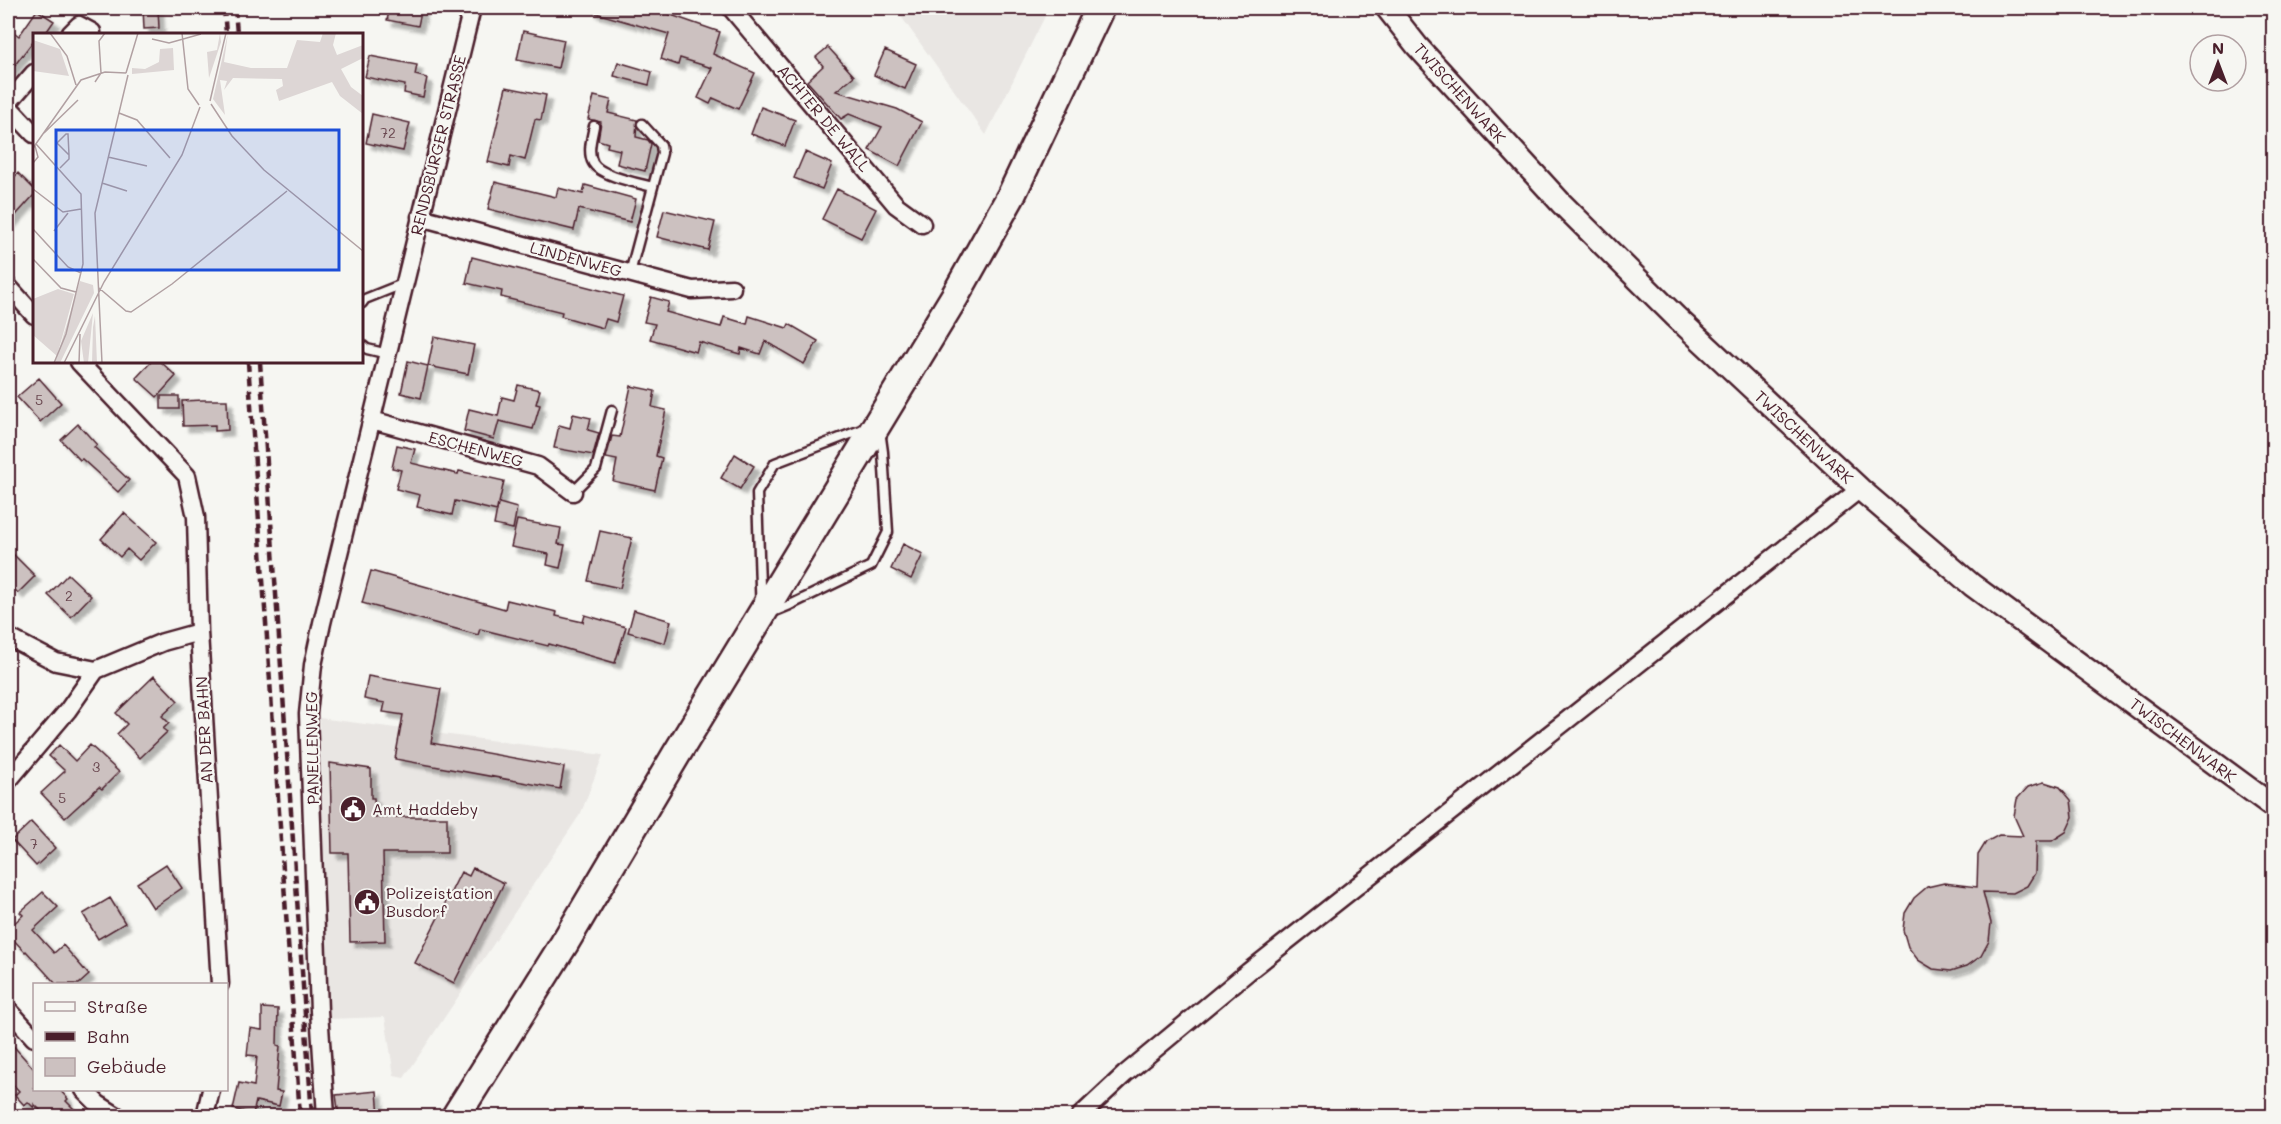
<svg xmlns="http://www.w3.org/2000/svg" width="2281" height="1124" viewBox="0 0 2281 1124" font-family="Mali,sans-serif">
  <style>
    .built { fill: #e9e6e3 }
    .building { fill: #ccc1c0; stroke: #4a1f2b; stroke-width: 1.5; filter: url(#shadow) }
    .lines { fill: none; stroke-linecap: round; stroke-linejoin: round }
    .service-casing { stroke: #4a1f2b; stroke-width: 13 }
    .minor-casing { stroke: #4a1f2b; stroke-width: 21 }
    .tertiary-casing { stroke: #4a1f2b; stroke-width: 26 }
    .primary-casing { stroke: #4a1f2b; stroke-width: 32 }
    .service { stroke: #f6f6f2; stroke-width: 8 }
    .minor { stroke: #f6f6f2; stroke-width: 16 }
    .tertiary { stroke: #f6f6f2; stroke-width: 21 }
    .primary { stroke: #f6f6f2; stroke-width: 27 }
    .rail { stroke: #4a1f2b; stroke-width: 4.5; stroke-dasharray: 9 4.5; stroke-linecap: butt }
    .labels { text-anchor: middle; stroke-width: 4.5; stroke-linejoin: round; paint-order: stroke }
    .number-label { font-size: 14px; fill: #6a4850 }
    .street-label { font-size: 16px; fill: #4a1f2b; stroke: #f6f6f2 }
    .poi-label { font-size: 16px; fill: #4a1f2b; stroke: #f6f6f2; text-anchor: start }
    .inset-road { fill: none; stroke: #b1a0a2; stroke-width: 1.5 }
    .view { fill: #1d4ed8; fill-opacity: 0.15; stroke: #1d4ed8; stroke-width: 3 }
    .inset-edge { fill: none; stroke: #4a1f2b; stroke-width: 3 }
  </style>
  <defs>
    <filter id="shadow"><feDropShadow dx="5.5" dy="5.5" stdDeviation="1.5" flood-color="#0004"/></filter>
  </defs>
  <rect width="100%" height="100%" fill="#f6f6f2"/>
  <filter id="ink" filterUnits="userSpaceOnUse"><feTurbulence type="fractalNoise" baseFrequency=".0167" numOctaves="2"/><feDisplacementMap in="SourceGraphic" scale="12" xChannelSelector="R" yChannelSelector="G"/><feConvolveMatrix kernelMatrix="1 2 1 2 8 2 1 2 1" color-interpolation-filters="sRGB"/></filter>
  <g filter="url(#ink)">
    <path class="built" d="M 895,8 L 1049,8 L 986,135 Z
      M 319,718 L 603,755 L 581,813 L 404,1078 L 394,1076 L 385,1017 L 327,1019 Z"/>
    <path class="building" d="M 143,8 L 158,8 L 159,28 L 144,29 Z
      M 390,8 L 422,8 L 418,26 L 387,20 Z
      M 592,8 L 670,8 L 668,14 L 720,32 L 713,54 L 755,73 L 738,109 L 713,98 L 710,104 L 698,98 L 712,68 L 680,58 L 678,65 L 661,59 L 669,34 L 592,12 Z
      M 37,10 L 54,21 L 45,34 L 34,34 L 34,40 L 8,74 L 8,28 L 19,36 Z
      M 523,31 L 564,40 L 558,68 L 517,60 Z
      M 828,47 L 854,76 L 836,91 L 897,109 L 922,122 L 899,166 L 869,150 L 882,127 L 849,114 L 841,119 L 807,81 L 823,66 L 816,57 Z
      M 885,50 L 916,64 L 905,89 L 874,75 Z
      M 370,56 L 417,65 L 415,75 L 427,78 L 423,97 L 404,93 L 405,85 L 365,77 Z
      M 618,62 L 652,72 L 649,85 L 614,76 Z
      M 506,87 L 546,95 L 541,120 L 535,119 L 525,160 L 511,156 L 509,167 L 488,162 Z
      M 594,96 L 611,100 L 608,113 L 637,120 L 636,137 L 648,140 L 651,144 L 645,171 L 617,164 L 620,150 L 607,147 L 608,143 L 598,140 L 601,122 L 588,119 Z
      M 761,107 L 795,120 L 785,146 L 751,134 Z
      M 372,114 L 410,123 L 403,151 L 366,143 Z
      M 805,152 L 832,164 L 822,189 L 794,178 Z
      M 18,173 L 34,189 L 34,195 L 8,224 L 8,184 Z
      M 495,182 L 556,197 L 558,188 L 583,194 L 585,185 L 636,199 L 630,222 L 579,209 L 574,230 L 488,209 Z
      M 837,189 L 876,209 L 861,238 L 822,219 Z
      M 664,210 L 715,222 L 708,250 L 657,237 Z
      M 472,257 L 623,296 L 616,322 L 606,319 L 603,328 L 561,316 L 562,312 L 501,297 L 502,291 L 466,283 Z
      M 651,297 L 669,302 L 666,312 L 721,327 L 724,317 L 747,324 L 749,316 L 787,328 L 789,324 L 818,341 L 804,364 L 765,341 L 760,354 L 741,348 L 740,354 L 699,342 L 696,352 L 650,339 L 655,324 L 644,322 Z
      M 434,337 L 474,345 L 468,374 L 428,366 Z
      M 408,361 L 428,366 L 421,398 L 401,393 Z
      M 151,362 L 161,362 L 176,376 L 157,397 L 136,378 Z
      M 39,378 L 61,403 L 40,422 L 17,397 Z
      M 518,385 L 540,390 L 536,404 L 540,405 L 533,429 L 499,421 L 494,439 L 464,431 L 469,409 L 498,416 L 502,397 L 514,400 Z
      M 631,386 L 655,391 L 652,407 L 666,410 L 656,456 L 662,458 L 655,490 L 613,481 L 617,460 L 606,458 L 612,436 L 620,437 Z
      M 161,396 L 179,396 L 179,409 L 161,409 Z
      M 203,400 L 227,400 L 228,430 L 215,431 L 215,425 L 183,426 L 182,401 Z
      M 573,414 L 591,418 L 588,430 L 599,433 L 593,455 L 554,448 L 559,425 L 570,428 Z
      M 78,424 L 97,445 L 94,447 L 129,480 L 118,492 L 82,459 L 80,460 L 61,440 Z
      M 397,445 L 415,449 L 411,463 L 458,474 L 459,471 L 504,481 L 499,503 L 517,508 L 513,529 L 494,525 L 498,504 L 497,511 L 455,501 L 452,515 L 417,507 L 420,495 L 396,489 L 401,470 L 392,468 Z
      M 735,454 L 754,466 L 740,489 L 721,478 Z
      M 124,513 L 156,542 L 139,560 L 127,549 L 120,557 L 101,539 Z
      M 517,520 L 561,528 L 558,544 L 565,545 L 560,568 L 547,565 L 549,554 L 511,547 Z
      M 600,531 L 632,538 L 620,588 L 588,581 Z
      M 903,544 L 923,554 L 911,579 L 891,569 Z
      M 8,549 L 35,576 L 18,593 L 8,583 Z
      M 371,571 L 505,609 L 507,600 L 557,612 L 556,616 L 583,622 L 585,615 L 626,627 L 615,663 L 549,644 L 548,646 L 480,629 L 478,635 L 362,603 Z
      M 68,574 L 91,596 L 71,617 L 48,595 Z
      M 634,610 L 671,621 L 665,643 L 628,632 Z
      M 154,676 L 178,701 L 162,716 L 169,723 L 163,729 L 167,732 L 140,758 L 117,734 L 127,724 L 116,713 Z
      M 368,676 L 441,689 L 431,743 L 564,767 L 560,789 L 395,759 L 403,715 L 383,712 L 385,703 L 364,699 Z
      M 59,745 L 75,761 L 90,745 L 119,772 L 102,789 L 99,787 L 65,818 L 41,793 L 65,771 L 49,756 Z
      M 330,763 L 371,769 L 371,798 L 374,798 L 375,817 L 447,817 L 447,853 L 383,853 L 385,941 L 350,942 L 348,853 L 332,853 Z
      M 2044,782 L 2060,787 L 2071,800 L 2073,817 L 2066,832 L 2052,841 L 2036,841 L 2035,873 L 2027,886 L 2013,893 L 1983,892 L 1991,923 L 1989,941 L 1981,956 L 1967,966 L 1951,971 L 1933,969 L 1918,960 L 1908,947 L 1903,930 L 1905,913 L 1914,898 L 1927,887 L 1944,883 L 1977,887 L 1978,855 L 1986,842 L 1999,835 L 2023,836 L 2014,816 L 2017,799 L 2028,787 Z
      M 31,822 L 55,848 L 36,866 L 12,840 Z
      M 166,864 L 182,888 L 153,908 L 137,883 Z
      M 473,868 L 504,883 L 454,983 L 415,963 L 461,872 L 469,876 Z
      M 43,892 L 58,907 L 33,930 L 54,953 L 63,945 L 89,975 L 79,984 L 56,984 L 26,951 L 25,952 L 8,934 L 8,929 L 23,915 L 20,912 Z
      M 110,898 L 125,923 L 98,939 L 83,914 Z
      M 262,1008 L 278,1009 L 277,1045 L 280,1046 L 276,1091 L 282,1092 L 279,1106 L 256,1101 L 253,1114 L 233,1109 L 239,1083 L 254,1086 L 257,1056 L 247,1055 L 250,1028 L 262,1030 Z
      M 8,1040 L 34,1069 L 34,1089 L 59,1089 L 68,1099 L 66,1101 L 81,1116 L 46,1116 L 34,1104 L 34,1108 L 28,1102 L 24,1105 L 15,1095 L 19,1091 L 8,1079 Z
      M 377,1091 L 379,1116 L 339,1116 L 336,1095 Z"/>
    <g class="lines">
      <defs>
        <path id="service" d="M 594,126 C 592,137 587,152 593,163 C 600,176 638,183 653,187
          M 630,273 L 662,153 L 661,145 L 642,124
          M 362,303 L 365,299 L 405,283
          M 362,345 L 367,349 L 388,354
          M 879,423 L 883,452 L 888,532 L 871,566 L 790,605 L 761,617 L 757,493 L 775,463 Z
          M 573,492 L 596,469 L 612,410"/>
        <path id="minor" d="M 731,8 L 896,205 L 922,224
          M 70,34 L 79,25 L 92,32 L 92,34
          M 8,103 L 34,73
          M 8,106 L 34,134
          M 420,217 L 692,290 L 732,288
          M 8,286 L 34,315
          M 79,362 L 187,476 L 196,517 L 199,632 L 220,984
          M 372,420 L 538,466 L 573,492
          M 8,637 L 56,662 L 96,670 L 163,642 L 199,632
          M 8,781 L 68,710 L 96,670
          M 8,1009 L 34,1038
          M 84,1090 L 98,1104 L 117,1116
          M 205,1116 L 211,1090
          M 326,1116 L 319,1011 L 308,714 L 313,665 L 322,623 L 472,8
          M 1080,1116 L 1125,1074 L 1248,972 L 1860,489"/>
        <path id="tertiary" d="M 1387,8 L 1417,46 L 1561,203 L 1676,317 L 1860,489 L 1972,585 L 2274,807"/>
        <path id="primary" d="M 456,1116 L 564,944 L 676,755 L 955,296 L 1011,196 L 1100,8"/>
      </defs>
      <use href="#service" class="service-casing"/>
      <use href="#minor" class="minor-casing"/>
      <use href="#tertiary" class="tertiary-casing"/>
      <use href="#primary" class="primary-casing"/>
      <use href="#service" class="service"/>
      <use href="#minor" class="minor"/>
      <use href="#tertiary" class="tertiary"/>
      <use href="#primary" class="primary"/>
      <path class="rail" d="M 224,8 L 226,34
        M 235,8 L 237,34
        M 248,362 L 300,1116
        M 260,362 L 312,1116"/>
    </g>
  </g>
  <defs>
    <symbol id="civic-disc" viewBox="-11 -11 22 22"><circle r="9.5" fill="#4a1f2b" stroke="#f6f6f2"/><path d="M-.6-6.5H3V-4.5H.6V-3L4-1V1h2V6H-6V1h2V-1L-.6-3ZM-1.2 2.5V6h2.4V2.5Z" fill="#fff"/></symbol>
  </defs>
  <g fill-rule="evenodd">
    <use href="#civic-disc" x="338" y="794" width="30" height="30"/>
    <use href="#civic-disc" x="352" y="887" width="30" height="30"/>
  </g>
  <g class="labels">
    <g class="number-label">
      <text x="388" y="138">72</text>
      <text x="39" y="405">5</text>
      <text x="69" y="601">2</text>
      <text x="96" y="772">3</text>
      <text x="62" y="803">5</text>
      <text x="34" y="849">7</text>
    </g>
    <g class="street-label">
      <text transform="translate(1460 93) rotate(48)" y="6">TWISCHENWARK</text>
      <text transform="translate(824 118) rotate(50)" y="6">ACHTER DE WALL</text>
      <text transform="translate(438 145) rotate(-76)" y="6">RENDSBURGER STRASSE</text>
      <text transform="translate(576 259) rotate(15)" y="6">LINDENWEG</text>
      <text transform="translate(1804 437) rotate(43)" y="6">TWISCHENWARK</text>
      <text transform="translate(476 449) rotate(15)" y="6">ESCHENWEG</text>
      <text transform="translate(204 730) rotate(-93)" y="6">AN DER BAHN</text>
      <text transform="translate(2183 740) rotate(37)" y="6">TWISCHENWARK</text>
      <text transform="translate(312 748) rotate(-91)" y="6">PANELLENWEG</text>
    </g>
    <g class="poi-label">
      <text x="372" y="815">Amt Haddeby</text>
      <text x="386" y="899">Polizeistation<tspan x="386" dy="18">Busdorf</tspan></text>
    </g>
  </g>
  <g transform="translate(33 33)">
    <rect width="330" height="330" fill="#f6f6f2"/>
    <path d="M 187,0 L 188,9 L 176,45 L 174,19 L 184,17 ZM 195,0 L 191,29 L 218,35 L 254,35 L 264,7 L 287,9 L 290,0 L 303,0 L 300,12 L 304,22 L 330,12 L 330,25 L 308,36 L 318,54 L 330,63 L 330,81 L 307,63 L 299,49 L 246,68 L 243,57 L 250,53 L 249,46 L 200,45 L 191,57 L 194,48 L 187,47 L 192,82 L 180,66 ZM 0,7 L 27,16 L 36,43 L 0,38 ZM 140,15 L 141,37 L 99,41 L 99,35 L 112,36 L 126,29 L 127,16 ZM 47,248 L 60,252 L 61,260 L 27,330 L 22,330 ZM 25,256 L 41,261 L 24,323 L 0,302 L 0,266 ZM 60,280 L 55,330 L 51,330 L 48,308 ZM 62,283 L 64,330 L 59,330 L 60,294 Z" fill="#ddd6d5"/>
    <path class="inset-road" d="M 17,0 L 34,23 L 43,52M 149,0 L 155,56 L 166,72M 119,6 L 136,10 L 168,1M 93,40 L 105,0M 62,49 L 68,40 L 66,8 L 72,0M 177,68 L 193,0M 178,71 L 199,103 L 231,137 L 330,218M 86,80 L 104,87 L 137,125M 11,100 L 45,67M 3,111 L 48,161 L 50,231 L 33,301 L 21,330M 0,115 L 48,47 L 72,39 L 93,40M 75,124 L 114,133M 0,130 L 5,124 L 2,113M 27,135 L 36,126 L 36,122 L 35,101 L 33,101 L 24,110 L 36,122M 69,150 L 94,158M 0,156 L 30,179 L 48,176M 0,196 L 35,234 L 48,240M 21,198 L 35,180M 0,226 L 28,255 L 43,259M 66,255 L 93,278 L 98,279 L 139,251 L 254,158M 31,330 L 71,249 L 149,122 L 167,74M 46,330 L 47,301M 69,330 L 62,180 L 95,42"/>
    <path class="view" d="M 23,97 L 306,97 L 306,237 L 23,237 Z"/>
    <rect width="330" height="330" class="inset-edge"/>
  </g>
  <rect width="2281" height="1124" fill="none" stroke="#f6f6f2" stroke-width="30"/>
  <rect x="15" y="15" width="2251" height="1094" fill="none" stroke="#4a1f2b" stroke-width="2" filter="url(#ink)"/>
  <rect x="33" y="983" width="195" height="108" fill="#f6f6f2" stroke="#b1a0a2" stroke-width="1.5"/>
  <rect x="45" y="1002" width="30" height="9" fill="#f6f6f2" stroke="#b1a0a2" stroke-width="1.5"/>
  <text x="87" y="1013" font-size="18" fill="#4a1f2b">Straße</text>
  <rect x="45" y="1032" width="30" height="9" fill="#4a1f2b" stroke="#b1a0a2" stroke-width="1.5"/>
  <text x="87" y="1043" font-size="18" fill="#4a1f2b">Bahn</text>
  <rect x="45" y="1058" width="30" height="18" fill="#ccc1c0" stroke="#b1a0a2" stroke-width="1.5"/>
  <text x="87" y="1073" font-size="18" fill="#4a1f2b">Gebäude</text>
  <g transform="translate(2218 63)"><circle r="28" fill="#f6f6f2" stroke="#b1a0a2" stroke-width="1.5"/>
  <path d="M0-4.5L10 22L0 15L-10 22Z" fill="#4a1f2b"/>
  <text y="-9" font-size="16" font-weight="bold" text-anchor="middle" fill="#4a1f2b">N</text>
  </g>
</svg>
